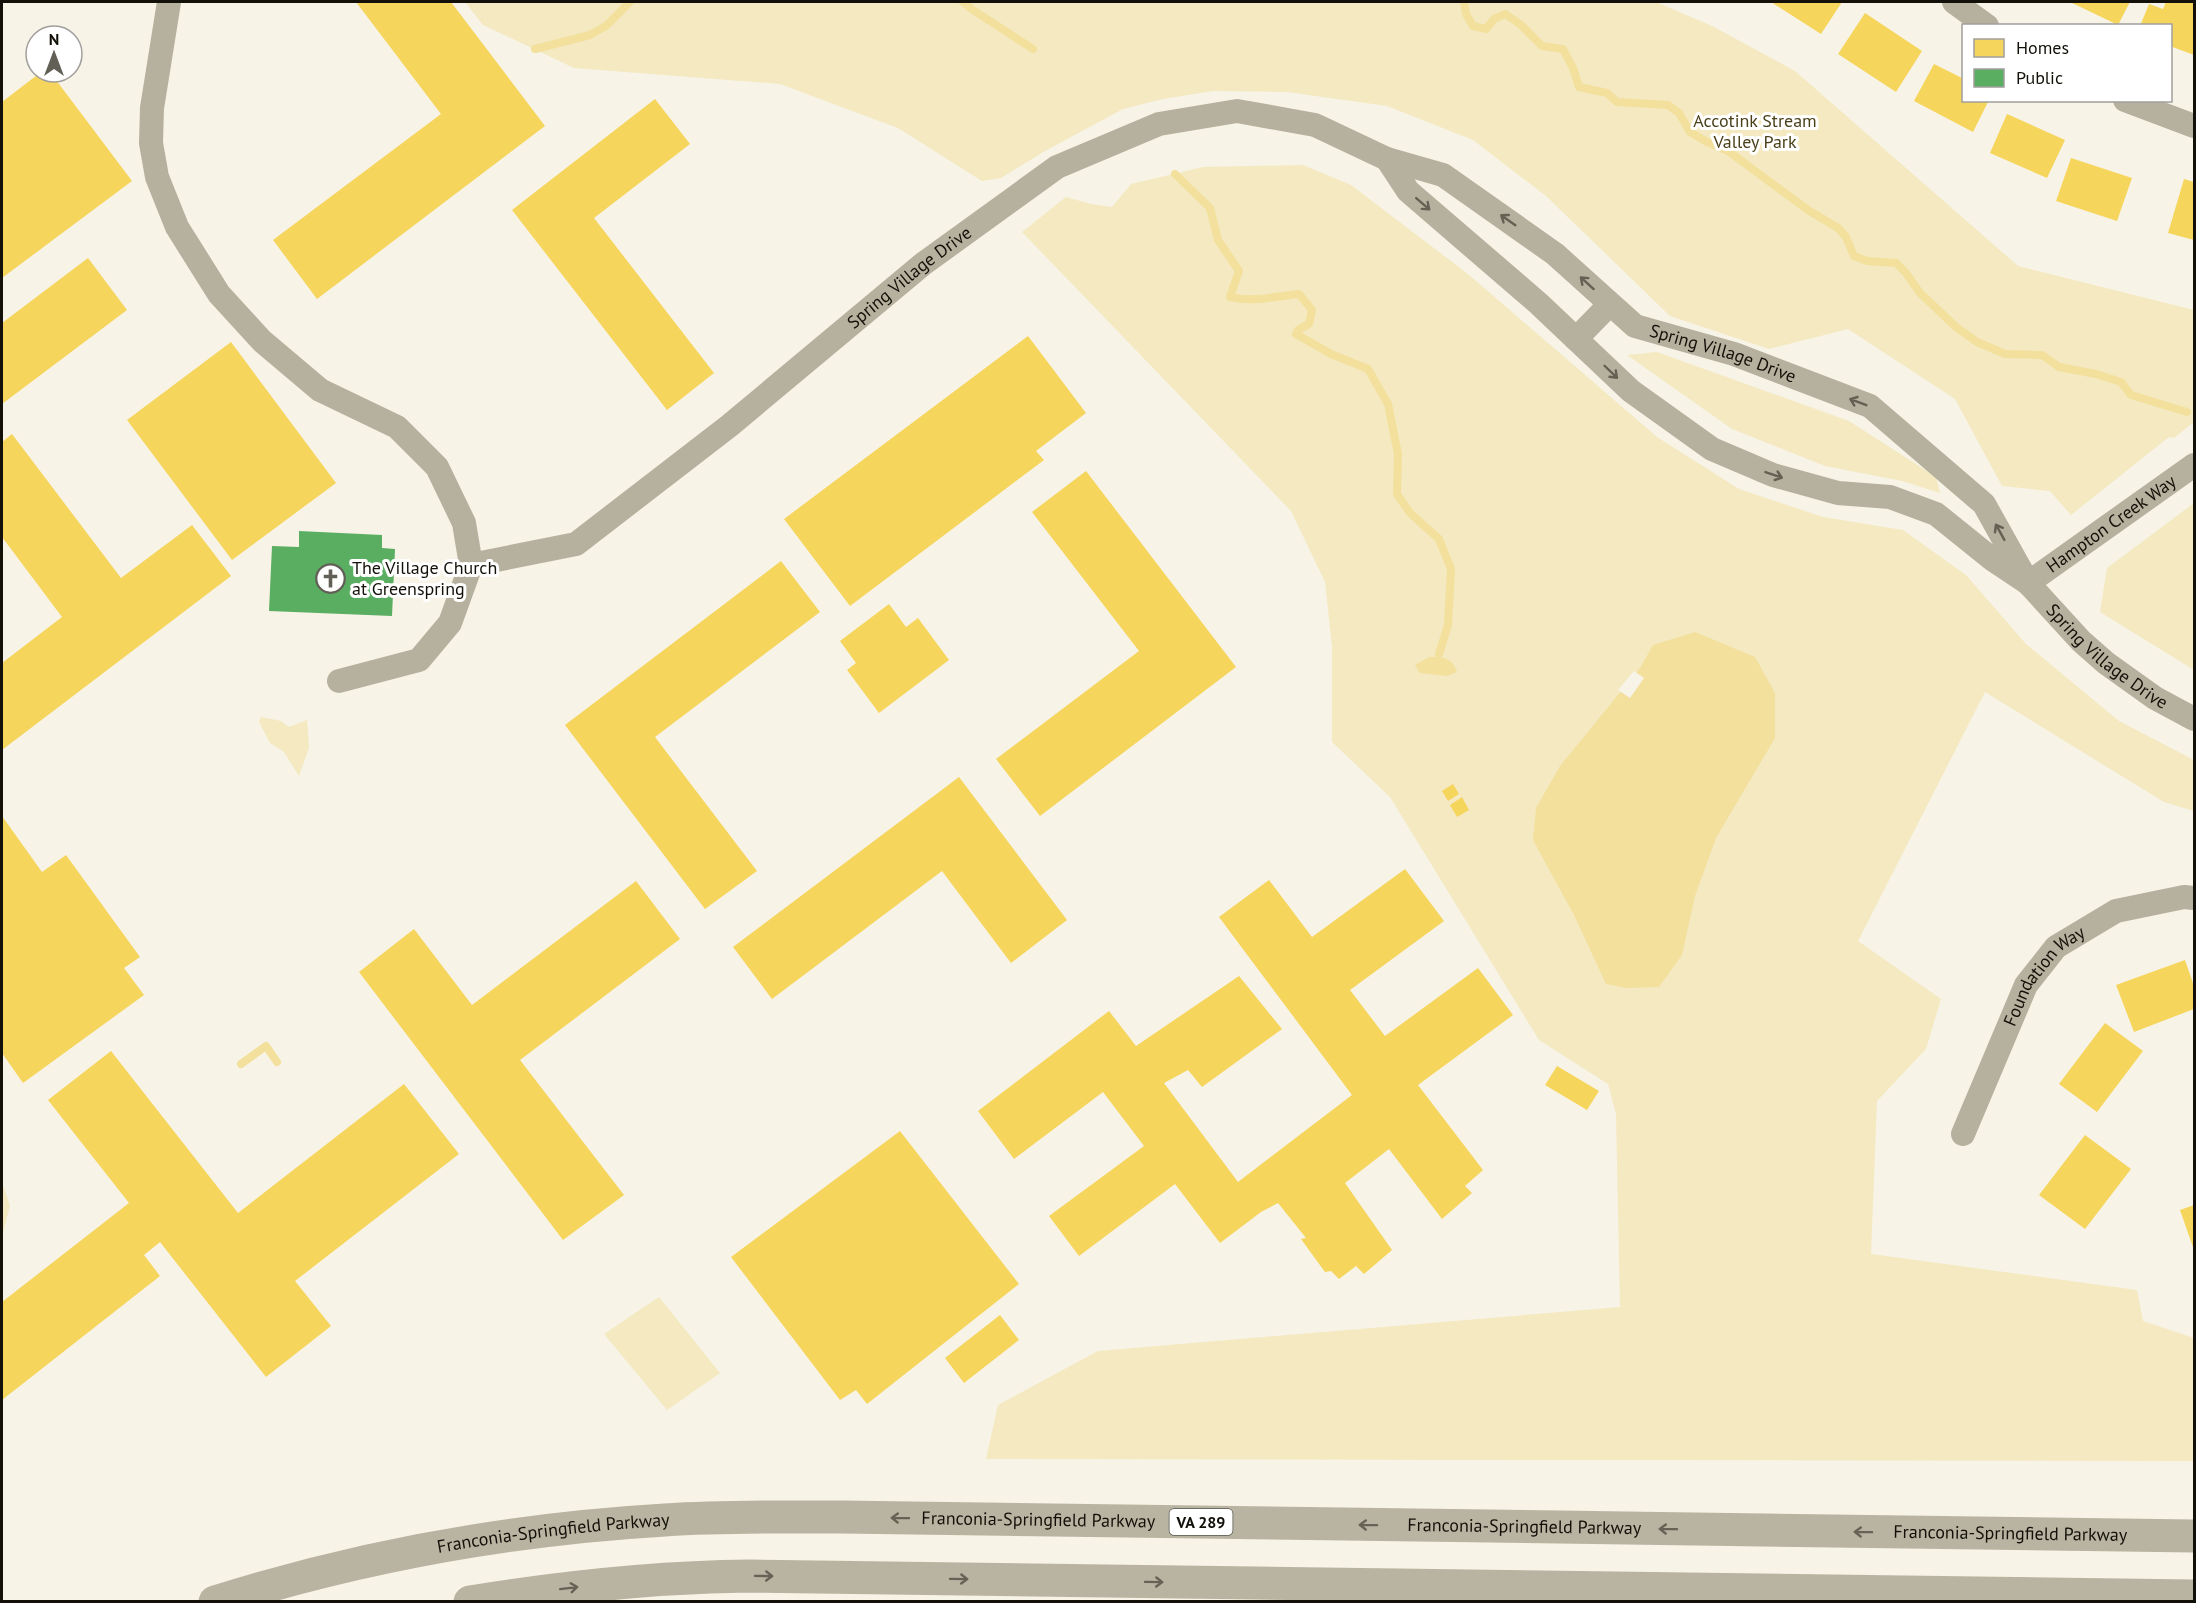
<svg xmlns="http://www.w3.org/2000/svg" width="2196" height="1603" viewBox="0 0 2196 1603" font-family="'PT Sans',sans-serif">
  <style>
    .green { fill: #f4e9c1 }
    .water { fill: #f2e09c }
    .pier { fill: #f7f3e6 }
    .homes { fill: #f6d55c }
    .public { fill: #5aae61 }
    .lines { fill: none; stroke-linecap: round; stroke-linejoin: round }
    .stream { stroke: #f2e09c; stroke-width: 8 }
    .street { stroke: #b6b09e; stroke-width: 24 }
    .primary { stroke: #b9b3a2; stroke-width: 33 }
    .oneway { stroke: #646053 }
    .oneway2 { stroke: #666255 }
    .labels { text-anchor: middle; stroke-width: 6; stroke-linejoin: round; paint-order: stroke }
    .shield { fill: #fff; stroke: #595852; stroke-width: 1.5 }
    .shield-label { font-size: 16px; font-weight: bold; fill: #121008 }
    .park-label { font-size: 18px; fill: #493f18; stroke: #fff }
    .street-label { font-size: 18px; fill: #121008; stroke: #fff }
    .poi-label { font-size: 18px; fill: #121008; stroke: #fff; text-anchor: start }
  </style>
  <rect width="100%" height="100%" fill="#f7f3e6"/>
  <path class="green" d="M 465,2 L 1656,2 L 1712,26 L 1795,71 L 2018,266 L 2194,310 L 2194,422 L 2174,438 L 2169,437 L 2071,515 L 2050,491 L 2002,486 L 1955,399 L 1848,329 L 1769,349 L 1670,316 L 1546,196 L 1473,140 L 1387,106 L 1287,92 L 1213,91 L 1163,99 L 1123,109 L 1045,151 L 1001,178 L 982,181 L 898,128 L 780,84 L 574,68 L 483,25 Z
    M 1303,165 L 1351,185 L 1468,274 L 1657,437 L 1739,489 L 1823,517 L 1903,530 L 1966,575 L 2026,644 L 2119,721 L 2194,760 L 2194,811 L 2164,802 L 1985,692 L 1858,941 L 1941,999 L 1926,1049 L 1877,1101 L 1871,1254 L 2137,1290 L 2143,1321 L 2194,1338 L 2194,1461 L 986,1459 L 998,1405 L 1098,1351 L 1620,1307 L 1616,1114 L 1608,1084 L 1539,1040 L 1390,797 L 1332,742 L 1332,647 L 1325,582 L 1291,511 L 1022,232 L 1066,197 L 1091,204 L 1112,207 L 1131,184 L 1203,167 Z
    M 1657,352 L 1849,421 L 1936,477 L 1940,493 L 1902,481 L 1825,466 L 1732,429 L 1627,355 Z
    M 2194,503 L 2194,670 L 2100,612 L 2107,568 Z
    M 261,717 L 281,721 L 289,727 L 307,720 L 309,748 L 299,776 L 284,752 L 270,743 L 259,722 Z
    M 2,1182 L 10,1206 L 2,1236 Z
    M 659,1297 L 720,1373 L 667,1410 L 604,1334 Z"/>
  <path class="water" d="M 1695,632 L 1755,657 L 1775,693 L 1775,738 L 1716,838 L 1695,896 L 1682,955 L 1659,987 L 1627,988 L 1606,984 L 1575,917 L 1533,840 L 1536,808 L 1560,766 L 1640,668 L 1653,645 Z
    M 1429,657 C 1443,657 1452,657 1457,672 L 1447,676 L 1420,673 L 1415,665 Z"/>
  <path class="pier" d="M 1634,671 L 1644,678 L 1630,698 L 1618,690 Z"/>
  <path class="homes" d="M 356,2 L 451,2 L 545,126 L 317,299 L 273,240 L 441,114 Z
    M 1771,2 L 1842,2 L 1821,34 Z
    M 2070,2 L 2130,2 L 2118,25 Z
    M 2166,2 L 2194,3 L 2194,55 L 2170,46 L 2170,26 L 2140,26 L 2149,4 L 2163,9 Z
    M 1865,13 L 1922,51 L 1896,92 L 1838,54 Z
    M 1934,64 L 1964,79 L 1964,100 L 1989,100 L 1973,132 L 1914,101 Z
    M 41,72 L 50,72 L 132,181 L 2,278 L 2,102 Z
    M 655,99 L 690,144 L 594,218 L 714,373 L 667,410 L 512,210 Z
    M 2007,114 L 2065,140 L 2047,178 L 1990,153 Z
    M 2071,158 L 2132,178 L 2117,221 L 2056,201 Z
    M 2184,179 L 2194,182 L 2194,240 L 2168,233 Z
    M 88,258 L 127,310 L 2,404 L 2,323 Z
    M 1028,336 L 1086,413 L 1036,451 L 1044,460 L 850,606 L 784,519 Z
    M 231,342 L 336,483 L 232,560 L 127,420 Z
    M 12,434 L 121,578 L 192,525 L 231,576 L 2,750 L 2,663 L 62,617 L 2,537 L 2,442 Z
    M 1086,471 L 1236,667 L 1040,816 L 996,759 L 1139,651 L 1032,512 Z
    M 781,561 L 820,612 L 655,737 L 757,871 L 705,909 L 565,725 Z
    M 889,604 L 906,627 L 918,618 L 949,660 L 879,713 L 847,670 L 856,663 L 840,641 Z
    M 959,777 L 1067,920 L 1011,963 L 942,871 L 772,999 L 733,947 Z
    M 1453,784 L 1459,794 L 1448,801 L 1442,791 Z
    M 1462,797 L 1469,810 L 1457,817 L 1450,805 Z
    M 2,816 L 42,872 L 66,855 L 140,957 L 124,968 L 144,995 L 23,1083 L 2,1053 Z
    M 1405,869 L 1444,921 L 1350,990 L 1385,1036 L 1478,968 L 1513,1015 L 1418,1085 L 1483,1170 L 1465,1186 L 1472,1193 L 1442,1219 L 1389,1149 L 1345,1183 L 1392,1250 L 1364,1274 L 1356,1266 L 1339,1279 L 1331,1271 L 1325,1272 L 1301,1239 L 1306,1238 L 1278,1203 L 1261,1212 L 1220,1243 L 1175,1184 L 1079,1256 L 1049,1216 L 1144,1146 L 1103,1092 L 1014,1159 L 978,1111 L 1109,1011 L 1136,1046 L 1239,976 L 1282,1029 L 1202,1087 L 1188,1070 L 1164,1083 L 1238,1182 L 1352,1095 L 1219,917 L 1269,880 L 1312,937 Z
    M 636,881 L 680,939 L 520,1060 L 624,1195 L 563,1240 L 359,972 L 414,929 L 472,1005 Z
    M 2185,960 L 2194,986 L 2194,1009 L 2134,1032 L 2116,985 Z
    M 2105,1023 L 2143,1051 L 2097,1112 L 2059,1084 Z
    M 111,1051 L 238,1213 L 404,1084 L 459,1154 L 295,1281 L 331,1326 L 266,1377 L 160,1242 L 144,1255 L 160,1276 L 2,1400 L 2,1302 L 129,1203 L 48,1100 Z
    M 1557,1066 L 1599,1091 L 1587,1110 L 1545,1085 Z
    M 900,1131 L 1019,1284 L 867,1404 L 856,1390 L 840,1400 L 731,1257 Z
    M 2085,1135 L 2131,1169 L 2085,1229 L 2039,1195 Z
    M 2194,1205 L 2194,1250 L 2180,1210 Z
    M 1000,1315 L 1019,1340 L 964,1383 L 945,1358 Z"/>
  <path class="public" d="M 299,531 L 382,535 L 382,548 L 395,549 L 392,616 L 269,611 L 272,546 L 299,547 Z"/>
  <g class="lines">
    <path class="stream" d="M 963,2 L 973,10 L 1033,49
      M 1464,2 L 1466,14 L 1473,26 L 1486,29 L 1494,19 L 1505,14 L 1520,24 L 1542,46 L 1563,49 L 1573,68 L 1579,87 L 1607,93 L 1617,102 L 1668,105 L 1679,113 L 1690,132 L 1707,142 L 1728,151 L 1808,210 L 1838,228 L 1846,237 L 1854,256 L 1867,261 L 1896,263 L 1906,273 L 1920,293 L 1956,327 L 1977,342 L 2005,354 L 2042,355 L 2059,367 L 2096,374 L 2121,382 L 2131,395 L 2187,412
      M 535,49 L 590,35 L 606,26 L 630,2
      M 1175,174 L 1210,208 L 1218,240 L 1239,271 L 1230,297 C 1254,303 1275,296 1299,294 L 1312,310 L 1309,324 L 1298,330 L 1296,334 L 1331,354 L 1368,369 L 1388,404 L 1398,454 L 1397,494 L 1410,513 L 1439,539 L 1451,569 L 1448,625 L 1439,654
      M 241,1064 L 266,1046 L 277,1062"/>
    <g class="street">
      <path d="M 169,2 L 152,108 L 151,143 L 157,177 L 177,227 L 219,294 L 262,341 L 320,390 L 397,427 L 437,467 L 464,523 L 471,565 L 450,623 L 419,660 L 339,681"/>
      <path d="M 1954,2 L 1987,26"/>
      <path d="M 2125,100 L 2194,126"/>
      <path id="s1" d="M 1387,159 L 1408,191 L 1538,303 L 1631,391 L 1712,449 L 1773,475 L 1838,493 L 1890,497 L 1936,514 L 1992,559 L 2028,583 L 2081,641 L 2106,663 L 2155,698 L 2194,719"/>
      <path d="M 1576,339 L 1610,304"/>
      <path id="s2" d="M 471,565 L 576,544 L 729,426 L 923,264 L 1057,167 L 1159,124 L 1237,111 L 1315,125 L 1387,159 L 1443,175 L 1555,254 L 1635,326 L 1734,354 L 1870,406 L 1984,504 L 2028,583"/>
      <path id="s3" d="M 2028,583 L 2194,465"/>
      <path id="s4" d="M 1963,1134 L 2026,985 L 2056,947 L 2116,911 L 2184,897 L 2194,898"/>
    </g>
    <g class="primary">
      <path id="s5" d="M 215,1602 C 361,1556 512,1529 665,1520 C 724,1516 783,1517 842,1517 L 2194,1536"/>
      <path d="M 470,1602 C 563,1587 656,1577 750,1576 L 2194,1596"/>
    </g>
  </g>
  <defs><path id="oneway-shaft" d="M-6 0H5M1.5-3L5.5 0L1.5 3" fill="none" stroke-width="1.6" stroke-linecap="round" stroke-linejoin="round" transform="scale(1.5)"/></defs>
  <g class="oneway">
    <use href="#oneway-shaft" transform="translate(1423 204) rotate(41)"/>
    <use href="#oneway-shaft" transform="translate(1508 220) rotate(-145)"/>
    <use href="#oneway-shaft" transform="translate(1587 283) rotate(-138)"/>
    <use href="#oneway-shaft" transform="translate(1611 372) rotate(44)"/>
    <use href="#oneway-shaft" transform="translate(1858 402) rotate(-159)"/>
    <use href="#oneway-shaft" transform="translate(1774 475) rotate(19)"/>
    <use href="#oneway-shaft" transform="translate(2000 532) rotate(-119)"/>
  </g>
  <g class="oneway2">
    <use href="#oneway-shaft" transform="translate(900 1518) rotate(-179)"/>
    <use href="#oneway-shaft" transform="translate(1368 1525) rotate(-179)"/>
    <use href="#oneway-shaft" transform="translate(1668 1529) rotate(-179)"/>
    <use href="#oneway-shaft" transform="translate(1863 1532) rotate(-179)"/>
    <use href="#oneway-shaft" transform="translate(764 1576) rotate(1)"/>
    <use href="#oneway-shaft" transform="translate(959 1579) rotate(1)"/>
    <use href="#oneway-shaft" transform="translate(1154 1582) rotate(1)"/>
    <use href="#oneway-shaft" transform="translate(569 1588) rotate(-7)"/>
  </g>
  <defs>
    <symbol id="church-ring" viewBox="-11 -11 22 22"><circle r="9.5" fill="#fff" stroke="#625f56" stroke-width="1.5"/><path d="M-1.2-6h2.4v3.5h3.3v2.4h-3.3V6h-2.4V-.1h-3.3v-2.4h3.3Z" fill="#625f56"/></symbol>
  </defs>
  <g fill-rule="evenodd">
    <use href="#church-ring" x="314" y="562" width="33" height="33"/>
  </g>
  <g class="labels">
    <rect class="shield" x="1169.5" y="1509" width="63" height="26" rx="4.5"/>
    <g class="shield-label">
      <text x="1201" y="1528">VA 289</text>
    </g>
    <g class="park-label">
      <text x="1755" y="127">Accotink Stream<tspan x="1755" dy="21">Valley Park</tspan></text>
    </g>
    <g class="street-label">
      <text dy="6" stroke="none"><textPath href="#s2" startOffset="534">Spring Village Drive</textPath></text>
      <text dy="6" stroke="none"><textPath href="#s2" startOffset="1462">Spring Village Drive</textPath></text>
      <text dy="6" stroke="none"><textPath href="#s3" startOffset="102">Hampton Creek Way</textPath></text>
      <text dy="6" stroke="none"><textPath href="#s1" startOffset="896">Spring Village Drive</textPath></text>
      <text dy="6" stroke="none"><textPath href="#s4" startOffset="180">Foundation Way</textPath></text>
      <text dy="6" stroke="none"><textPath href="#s5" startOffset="832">Franconia-Springfield Parkway</textPath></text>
      <text dy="6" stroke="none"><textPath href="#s5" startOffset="1318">Franconia-Springfield Parkway</textPath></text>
      <text dy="6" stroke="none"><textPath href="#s5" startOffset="346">Franconia-Springfield Parkway</textPath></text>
      <text dy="6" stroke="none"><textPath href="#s5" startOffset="1804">Franconia-Springfield Parkway</textPath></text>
    </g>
    <g class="poi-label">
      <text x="352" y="574">The Village Church<tspan x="352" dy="21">at Greenspring</tspan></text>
    </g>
  </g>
  <rect width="2196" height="1603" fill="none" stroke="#121008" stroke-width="6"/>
  <rect x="1962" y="24" width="210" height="78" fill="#ffffff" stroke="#a09f9c" stroke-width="1.5"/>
  <rect x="1974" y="39" width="30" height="18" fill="#f6d55c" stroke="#a09f9c" stroke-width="1.5"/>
  <text x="2016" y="54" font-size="18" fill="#121008">Homes</text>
  <rect x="1974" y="69" width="30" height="18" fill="#5aae61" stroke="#a09f9c" stroke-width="1.5"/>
  <text x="2016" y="84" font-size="18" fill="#121008">Public</text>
  <g transform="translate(54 54)"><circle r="28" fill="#ffffff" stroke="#a09f9c" stroke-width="1.5"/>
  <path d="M0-4.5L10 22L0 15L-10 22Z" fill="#625f56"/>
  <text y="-9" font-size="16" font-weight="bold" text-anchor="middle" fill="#121008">N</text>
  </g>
</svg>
